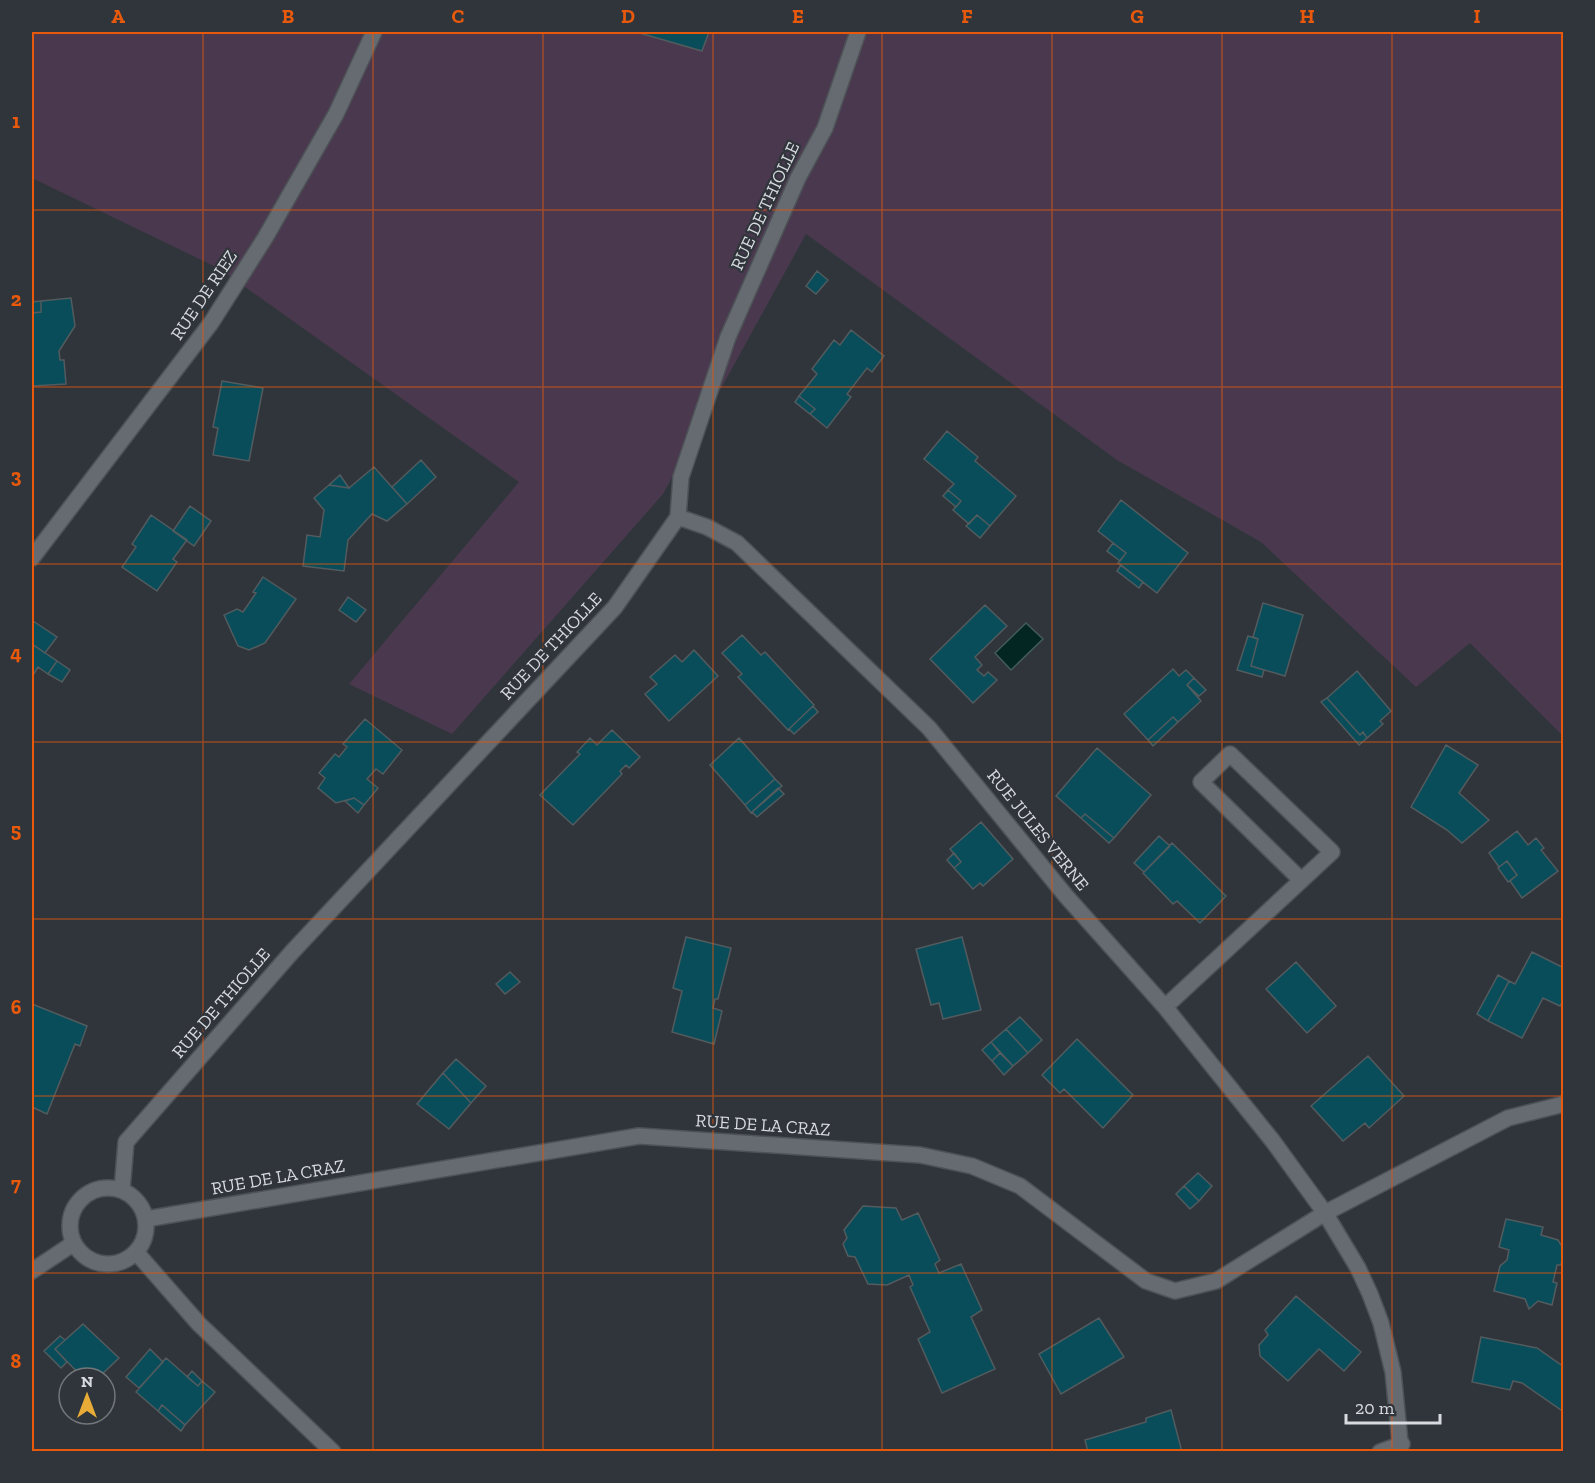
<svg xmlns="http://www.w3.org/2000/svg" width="1595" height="1483" viewBox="0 0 1595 1483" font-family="'Zilla Slab',serif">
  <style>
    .green { fill: #4a394e }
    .water { fill: #042622; stroke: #435c5a; stroke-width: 1.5 }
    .building { fill: #094d5b; stroke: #525b5e; stroke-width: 1.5 }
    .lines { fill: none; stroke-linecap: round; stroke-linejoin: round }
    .minor-casing { stroke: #4d5257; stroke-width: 18 }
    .minor { stroke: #656b71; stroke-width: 15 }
    .grid { fill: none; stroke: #e8590c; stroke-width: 1.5; stroke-opacity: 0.55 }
    .labels { text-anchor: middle; stroke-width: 4.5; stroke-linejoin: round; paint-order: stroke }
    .street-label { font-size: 18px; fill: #d7dade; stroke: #30353b }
    .neatline { fill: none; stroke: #e8590c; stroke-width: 2 }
    .grid-label { font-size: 20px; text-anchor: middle; font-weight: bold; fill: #e8590c }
  </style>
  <rect width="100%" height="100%" fill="#30353b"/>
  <path class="green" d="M 32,32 L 1563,32 L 1563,736 L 1470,643 L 1416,687 L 1261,542 L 1117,460 L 806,234 L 663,494 L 452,734 L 349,684 L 519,482 L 220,269 L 32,178 Z"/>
  <path class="water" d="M 1026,623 L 1043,639 L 1011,670 L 995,653 Z"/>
  <path class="building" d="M 636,32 L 709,32 L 702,51 Z
    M 817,271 L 828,280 L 816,294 L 806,286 Z
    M 71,298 L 75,326 L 59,351 L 60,360 L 64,360 L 66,384 L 32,386 L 32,313 L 41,312 L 41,301 Z
    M 41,301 L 41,312 L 32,313 L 32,302 Z
    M 851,330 L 884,356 L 872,372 L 867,368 L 847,394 L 851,397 L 827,428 L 810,414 L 815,409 L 799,396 L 817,374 L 812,369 L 834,340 L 840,345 Z
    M 222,381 L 263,388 L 249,461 L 213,455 L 218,428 L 213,427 Z
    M 799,396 L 815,409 L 810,414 L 795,402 Z
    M 947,431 L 978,457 L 975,461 L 1016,496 L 990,526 L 977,515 L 969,524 L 953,510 L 961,501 L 948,490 L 954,484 L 924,459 Z
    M 421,460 L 436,477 L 407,504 L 392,487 Z
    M 374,467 L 407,504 L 387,521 L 372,514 L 348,540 L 344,571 L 303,566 L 307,535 L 320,537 L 324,510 L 314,498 L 329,485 L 349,488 Z
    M 340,475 L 349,488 L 329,485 Z
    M 948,490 L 961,501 L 956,507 L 943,496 Z
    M 1121,500 L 1188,553 L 1157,593 L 1118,563 L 1126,553 L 1098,531 Z
    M 190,506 L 211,521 L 194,546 L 173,531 Z
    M 151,515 L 187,540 L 173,559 L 177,562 L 157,591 L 122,567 L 136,547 L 132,544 Z
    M 977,515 L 990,526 L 980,538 L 966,526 Z
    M 1113,543 L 1126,553 L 1120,561 L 1107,551 Z
    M 1121,565 L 1143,582 L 1139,588 L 1117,571 Z
    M 263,577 L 296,599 L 265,643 L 249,650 L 238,646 L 224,615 L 237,609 L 243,612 L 256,593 L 253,592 Z
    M 348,597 L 366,610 L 356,622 L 339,610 Z
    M 1263,603 L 1303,615 L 1285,676 L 1251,666 L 1258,639 L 1253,637 Z
    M 985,605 L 1007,626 L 975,657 L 982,665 L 977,670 L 984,676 L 988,672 L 997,680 L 973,703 L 930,659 Z
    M 33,621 L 57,637 L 45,653 L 32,644 Z
    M 742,635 L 761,655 L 765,652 L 814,705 L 788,730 L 738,677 L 742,674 L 722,653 Z
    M 1248,636 L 1258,639 L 1251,666 L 1264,670 L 1262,677 L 1237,670 Z
    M 32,644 L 57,661 L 48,674 L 38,667 L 32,677 Z
    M 694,650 L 718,676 L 669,721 L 645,694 L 657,684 L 650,677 L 675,655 L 682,662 Z
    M 57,661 L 70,670 L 62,682 L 48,674 Z
    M 1173,669 L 1179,676 L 1186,670 L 1194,678 L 1187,685 L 1201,701 L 1178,722 L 1173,717 L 1148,740 L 1124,714 Z
    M 1357,671 L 1391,711 L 1380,721 L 1383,724 L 1367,738 L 1363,732 L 1360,735 L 1327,698 Z
    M 1194,678 L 1206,690 L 1199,696 L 1187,685 Z
    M 1327,698 L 1360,735 L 1363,732 L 1367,738 L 1359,745 L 1321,702 Z
    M 813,706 L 818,712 L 794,734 L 789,729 Z
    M 1173,717 L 1178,722 L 1153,746 L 1148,740 Z
    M 365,719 L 402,750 L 383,774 L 376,769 L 367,779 L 378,788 L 364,805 L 354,798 L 336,803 L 318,788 L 325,778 L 319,773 L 335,754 L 339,757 L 347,747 L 343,744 Z
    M 612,730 L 640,757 L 629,768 L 626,765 L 620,771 L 622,774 L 573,825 L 540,795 L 580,754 L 577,752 L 590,738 L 597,745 Z
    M 739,738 L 775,779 L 745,805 L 710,765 Z
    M 1446,745 L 1478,765 L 1459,793 L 1489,820 L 1462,843 L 1447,830 L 1411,807 Z
    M 1097,748 L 1151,795 L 1114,838 L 1085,814 L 1081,818 L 1056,796 Z
    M 775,779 L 782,786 L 751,813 L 745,805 Z
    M 778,788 L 784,794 L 757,817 L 752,812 Z
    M 354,798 L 364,805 L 358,813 L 345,801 Z
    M 1085,814 L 1114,838 L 1109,843 L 1081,818 Z
    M 981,822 L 1013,859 L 983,886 L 980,883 L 973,889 L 954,868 L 961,862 L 950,849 Z
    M 1517,831 L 1528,845 L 1536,838 L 1544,848 L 1541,850 L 1558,871 L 1522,898 L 1510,881 L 1517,875 L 1507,861 L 1499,867 L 1489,853 Z
    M 1159,836 L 1170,846 L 1144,872 L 1134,863 Z
    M 1172,843 L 1226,896 L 1200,923 L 1177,901 L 1173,904 L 1143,873 Z
    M 954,853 L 961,862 L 954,868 L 947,860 Z
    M 1507,861 L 1517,875 L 1508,882 L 1498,868 Z
    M 686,937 L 731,948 L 718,999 L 715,999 L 713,1008 L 722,1011 L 714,1044 L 672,1032 L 682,991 L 673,988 Z
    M 962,937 L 981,1010 L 943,1019 L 939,1003 L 931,1005 L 916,949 Z
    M 1532,952 L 1564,968 L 1564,1000 L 1560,1006 L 1543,998 L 1522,1038 L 1488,1021 L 1509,981 L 1515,984 Z
    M 1296,962 L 1336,1006 L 1307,1033 L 1266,989 Z
    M 510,972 L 520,982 L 505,994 L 496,984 Z
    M 1498,975 L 1509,981 L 1488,1021 L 1477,1014 Z
    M 32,1004 L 87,1026 L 80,1046 L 75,1044 L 47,1114 L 32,1107 Z
    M 1020,1017 L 1042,1040 L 1028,1053 L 1006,1029 Z
    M 1006,1029 L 1028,1053 L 1013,1066 L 991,1042 Z
    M 1077,1039 L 1133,1095 L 1103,1128 L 1064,1089 L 1060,1093 L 1042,1075 Z
    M 991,1042 L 1000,1053 L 992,1061 L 982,1050 Z
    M 1000,1053 L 1013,1066 L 1004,1075 L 992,1061 Z
    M 1368,1056 L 1404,1096 L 1369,1128 L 1365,1123 L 1343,1141 L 1311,1106 Z
    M 456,1059 L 486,1086 L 471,1103 L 443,1073 Z
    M 443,1073 L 471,1103 L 449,1129 L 417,1104 Z
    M 1198,1173 L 1212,1186 L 1199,1201 L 1184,1186 Z
    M 1184,1186 L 1199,1201 L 1190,1209 L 1176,1194 Z
    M 863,1206 L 896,1208 L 902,1220 L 918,1213 L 940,1260 L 935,1264 L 939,1273 L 961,1264 L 982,1310 L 971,1317 L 995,1369 L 942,1393 L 918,1339 L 930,1332 L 910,1287 L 913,1285 L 909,1275 L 887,1285 L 868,1284 L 855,1257 L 848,1256 L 843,1244 L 847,1238 L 844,1230 Z
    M 1506,1219 L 1543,1227 L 1541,1235 L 1558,1240 L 1564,1250 L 1561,1265 L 1557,1265 L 1553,1282 L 1557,1283 L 1552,1305 L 1538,1301 L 1529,1309 L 1525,1299 L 1494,1291 L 1500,1266 L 1507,1260 L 1509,1250 L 1499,1247 Z
    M 1296,1296 L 1361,1352 L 1344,1371 L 1319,1349 L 1288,1381 L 1260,1356 L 1259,1345 L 1268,1335 L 1265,1330 Z
    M 1099,1318 L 1124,1357 L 1061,1394 L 1039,1354 Z
    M 83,1324 L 119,1358 L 98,1378 L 83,1378 L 55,1349 Z
    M 60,1336 L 65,1340 L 55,1349 L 67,1362 L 61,1368 L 44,1351 Z
    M 1481,1337 L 1537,1348 L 1564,1367 L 1564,1412 L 1522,1383 L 1513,1381 L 1510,1390 L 1472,1382 Z
    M 150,1349 L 163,1362 L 139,1388 L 126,1377 Z
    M 166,1358 L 198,1386 L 202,1381 L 215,1392 L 185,1425 L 162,1405 L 158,1411 L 136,1392 Z
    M 192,1371 L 202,1381 L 198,1386 L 187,1377 Z
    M 162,1405 L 185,1425 L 181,1431 L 158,1411 Z
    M 1171,1410 L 1182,1452 L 1088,1452 L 1085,1440 L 1146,1422 L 1146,1418 Z"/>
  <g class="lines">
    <defs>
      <path id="minor" d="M 678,517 L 707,527 L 737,543 L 929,728 L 1066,896 L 1165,1007 L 1272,1140 L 1325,1213 L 1358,1268 L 1370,1294 L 1381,1323 L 1393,1372 L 1401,1452
        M 32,558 L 211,323 L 265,238 L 336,114 L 374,32
        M 1165,1007 L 1332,852 L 1230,754 L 1201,782 L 1301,880
        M70 1226a38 38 0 1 1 76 0a38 38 0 1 1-76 0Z
        M 122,1190 L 126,1142 L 292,952 L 615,607 L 678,517 L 681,477 L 728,337 L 798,178 L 825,128 L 858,32
        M 146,1219 L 639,1136 L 920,1155 L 972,1166 L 1020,1186 L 1146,1281 L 1175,1291 L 1216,1281 L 1325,1213 L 1508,1118 L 1564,1104
        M 136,1252 L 199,1324 L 333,1452
        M 32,1271 L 74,1243
        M 1380,1452 L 1402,1444"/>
    </defs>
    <use href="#minor" class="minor-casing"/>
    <use href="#minor" class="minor"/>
  </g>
  <path class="grid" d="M 203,32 L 203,1452M 373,32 L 373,1452M 543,32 L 543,1452M 713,32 L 713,1452M 882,32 L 882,1452M 1052,32 L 1052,1452M 1222,32 L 1222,1452M 1392,32 L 1392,1452M 32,210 L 1564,210M 32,387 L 1564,387M 32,564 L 1564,564M 32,742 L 1564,742M 32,919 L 1564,919M 32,1096 L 1564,1096M 32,1273 L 1564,1273"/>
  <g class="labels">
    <g class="street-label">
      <text transform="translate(765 206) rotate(-65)" y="6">RUE DE THIOLLE</text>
      <text transform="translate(204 295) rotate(-56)" y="6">RUE DE RIEZ</text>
      <text transform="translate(551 646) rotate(-47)" y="6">RUE DE THIOLLE</text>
      <text transform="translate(1038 830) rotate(51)" y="6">RUE JULES VERNE</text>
      <text transform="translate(221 1003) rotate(-49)" y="6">RUE DE THIOLLE</text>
      <text transform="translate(763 1125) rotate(4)" y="6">RUE DE LA CRAZ</text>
      <text transform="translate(278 1177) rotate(-10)" y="6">RUE DE LA CRAZ</text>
    </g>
  </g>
  <rect width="1595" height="1483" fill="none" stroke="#30353b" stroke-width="66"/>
  <g transform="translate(87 1396)"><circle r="28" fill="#30353b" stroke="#73777c" stroke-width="1.5"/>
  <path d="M0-4.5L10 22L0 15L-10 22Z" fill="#e8ab37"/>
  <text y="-9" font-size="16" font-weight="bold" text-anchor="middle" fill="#d7dade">N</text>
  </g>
  <path d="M1346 1414v9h94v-9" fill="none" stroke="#d7dade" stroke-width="3"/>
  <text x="1355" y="1414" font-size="18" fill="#d7dade" stroke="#30353b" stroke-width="4.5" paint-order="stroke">20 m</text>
  <rect x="33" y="33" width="1529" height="1417" class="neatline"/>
  <g class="grid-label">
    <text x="118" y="23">A</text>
    <text x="288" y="23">B</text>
    <text x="458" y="23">C</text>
    <text x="628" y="23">D</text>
    <text x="798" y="23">E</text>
    <text x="967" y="23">F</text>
    <text x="1137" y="23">G</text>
    <text x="1307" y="23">H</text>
    <text x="1477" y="23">I</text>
    <text x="16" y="128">1</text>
    <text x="16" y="306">2</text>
    <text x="16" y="483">3</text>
    <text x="16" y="660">4</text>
    <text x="16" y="837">5</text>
    <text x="16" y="1014">6</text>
    <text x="16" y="1191">7</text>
    <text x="16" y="1368">8</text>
  </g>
</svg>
